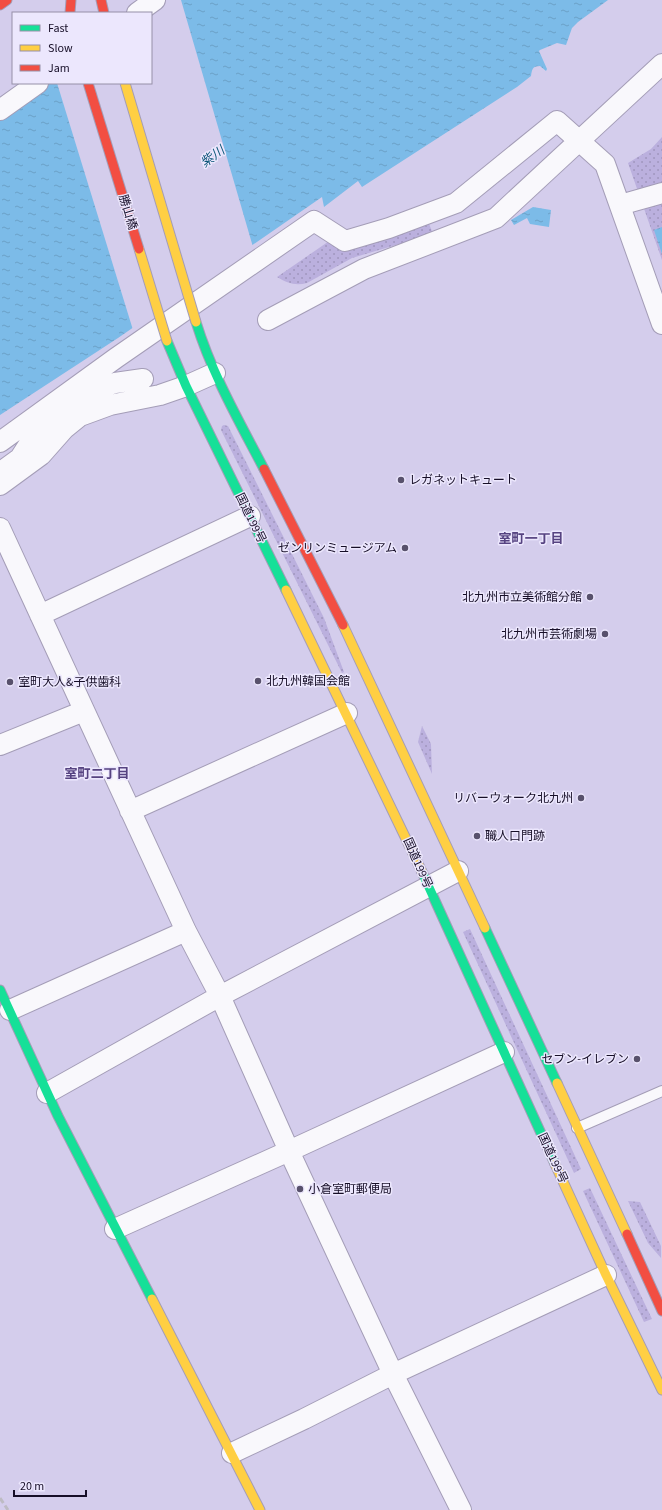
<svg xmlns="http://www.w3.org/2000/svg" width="662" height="1510" viewBox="0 0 662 1510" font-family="'Source Sans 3','Noto Sans JP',sans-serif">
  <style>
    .grass { fill: url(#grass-dots) }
    .water { fill: url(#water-ripples) }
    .pier { fill: #d4cdec }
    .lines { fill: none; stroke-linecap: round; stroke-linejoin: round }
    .lane-casing { stroke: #a49db7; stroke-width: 12 }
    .street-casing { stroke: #a49db7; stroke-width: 22 }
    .fast-casing { stroke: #a49db7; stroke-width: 11 }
    .slow-casing { stroke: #a49db7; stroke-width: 11 }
    .jam-casing { stroke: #a49db7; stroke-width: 11 }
    .lane { stroke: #f9f8fc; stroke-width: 10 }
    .street { stroke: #f9f8fc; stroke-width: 20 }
    .fast { stroke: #16e098; stroke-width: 9 }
    .slow { stroke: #ffcf43; stroke-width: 9 }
    .jam { stroke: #f24e42; stroke-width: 9 }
    .rail { stroke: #bdbbc3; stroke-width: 3; stroke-dasharray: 6 3; stroke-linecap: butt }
    .slow-bridge-casing { stroke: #a49db7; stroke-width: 11; stroke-linecap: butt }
    .jam-bridge-casing { stroke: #a49db7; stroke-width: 11; stroke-linecap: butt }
    .slow-bridge { stroke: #ffcf43; stroke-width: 9 }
    .jam-bridge { stroke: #f24e42; stroke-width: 9 }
    .poi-dot { fill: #58516c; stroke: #ece7fd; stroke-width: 1.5 }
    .labels { text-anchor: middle; stroke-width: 3; stroke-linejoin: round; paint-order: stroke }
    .street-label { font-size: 12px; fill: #160e27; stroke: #ece7fd }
    .poi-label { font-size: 12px; fill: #160e27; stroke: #ece7fd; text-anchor: start }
    .water-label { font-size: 13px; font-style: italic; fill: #0b5578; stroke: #ece7fd }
    .neighbourhood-label { font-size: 13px; font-weight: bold; fill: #564381; stroke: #ece7fd }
  </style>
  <defs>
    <pattern id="grass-dots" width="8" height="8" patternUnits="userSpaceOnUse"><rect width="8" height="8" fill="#bbb0de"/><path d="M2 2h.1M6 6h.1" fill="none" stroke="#a096be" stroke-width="1.8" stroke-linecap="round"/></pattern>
    <pattern id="water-ripples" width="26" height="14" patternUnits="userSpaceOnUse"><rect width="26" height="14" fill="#7cbbe8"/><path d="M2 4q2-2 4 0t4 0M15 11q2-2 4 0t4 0" fill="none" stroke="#6aa0c7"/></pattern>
  </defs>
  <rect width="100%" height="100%" fill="#d4cdec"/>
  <path class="grass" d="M 662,137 L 662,260 L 628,163 L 651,149 Z
    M 428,221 L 433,234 L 352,258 L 307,283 C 295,286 287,283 277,277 L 335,237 Z
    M 224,425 L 228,426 L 324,618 L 344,672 L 342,673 L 221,430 L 222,426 Z
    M 422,726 L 431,744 L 432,774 L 418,742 Z
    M 470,929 L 581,1169 L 574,1173 L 463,932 Z
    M 590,1188 L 652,1319 L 644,1322 L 583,1191 Z
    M 628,1201 L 640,1202 L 661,1246 L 661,1258 L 648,1243 Z"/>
  <path class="water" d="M 175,0 L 608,0 L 578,22 L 572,28 L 566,45 L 557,43 L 540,50 L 539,51 L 547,69 L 546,71 L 540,66 C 532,66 532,70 531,76 L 517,87 L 362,187 L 358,181 L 324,207 L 322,197 L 118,338 L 0,415 L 0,117 L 51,83 L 151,83 Z
    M 533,207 L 551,210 L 549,227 L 530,224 L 527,218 L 514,225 L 511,220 Z
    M 662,227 L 662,254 L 654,230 Z"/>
  <path class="pier" d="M 172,0 L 181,0 L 253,247 L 133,330 L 57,83 L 151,83 L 151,14 Z"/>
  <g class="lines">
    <defs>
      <path id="lane" d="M 577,1128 L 662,1091"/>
      <path id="street" d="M 137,13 L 155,0
        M 0,110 L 38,83
        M 620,205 L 662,193
        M 268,320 L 364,269 L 496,218 L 662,64
        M 0,442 L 116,358 L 314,221 L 345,241 L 389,228 L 456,203 L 557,121 L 605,164 L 662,324
        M 5,469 L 20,458 L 31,441 L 54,417 L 97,389 L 115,383 L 143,379
        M 0,485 L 41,455 L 64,429 L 80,416 L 110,405 L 160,395 L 186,386 L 215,373
        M 0,528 L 186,931 L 220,996 L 289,1151 L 393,1374 L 461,1510
        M 40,615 L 250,516
        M 0,745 L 84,711
        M 130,811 L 347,713
        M 10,1010 L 186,931
        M 47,1093 L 220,996 L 458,871
        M 115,1229 L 289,1151 L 504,1052
        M 232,1453 L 304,1419 L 393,1374 L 606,1275"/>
      <path id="fast" d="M 196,322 C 212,374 239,421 264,469
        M 167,341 L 186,386 L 286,590
        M 422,872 L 555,1164
        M 485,928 L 557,1083
        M 0,990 L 58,1116 L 152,1299"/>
      <path id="slow" d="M 286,590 L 422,872
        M 343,625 L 485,928
        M 557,1083 L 627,1234
        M 555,1164 L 606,1275 L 662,1390
        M 152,1299 L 260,1510"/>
      <path id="jam" d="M 101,0 L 104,13
        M 0,5 L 7,0
        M 70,13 L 71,0
        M 264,469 L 343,625
        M 627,1234 L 662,1311"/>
    </defs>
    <use href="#lane" class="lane-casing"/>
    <use href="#street" class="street-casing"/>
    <use href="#fast" class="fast-casing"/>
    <use href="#slow" class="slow-casing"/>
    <use href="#jam" class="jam-casing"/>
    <use href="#lane" class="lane"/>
    <use href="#street" class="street"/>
    <use href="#fast" class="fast"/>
    <use href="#slow" class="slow"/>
    <use href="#jam" class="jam"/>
    <path class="rail" d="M 0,1498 L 8,1510"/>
    <defs>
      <path id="slow-bridge" d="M 125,83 L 196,322
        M 139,249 L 167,341"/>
      <path id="jam-bridge" d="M 88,83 L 139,249"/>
    </defs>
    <use href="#slow-bridge" class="slow-bridge-casing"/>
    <use href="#jam-bridge" class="jam-bridge-casing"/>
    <use href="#slow-bridge" class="slow-bridge"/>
    <use href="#jam-bridge" class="jam-bridge"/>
  </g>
  <g class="poi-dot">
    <circle cx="401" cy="480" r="4"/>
    <circle cx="405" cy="548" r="4"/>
    <circle cx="590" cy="597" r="4"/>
    <circle cx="605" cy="634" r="4"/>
    <circle cx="258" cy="681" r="4"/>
    <circle cx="10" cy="682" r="4"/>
    <circle cx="581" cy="798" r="4"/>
    <circle cx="477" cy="836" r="4"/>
    <circle cx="637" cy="1059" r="4"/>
    <circle cx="300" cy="1189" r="4"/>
  </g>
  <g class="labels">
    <g class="street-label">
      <text transform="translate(128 212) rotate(73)" y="4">勝山橋</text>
      <text transform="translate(251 518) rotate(64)" y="4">国道199号</text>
      <text transform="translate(418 863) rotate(66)" y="4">国道199号</text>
      <text transform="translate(553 1158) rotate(65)" y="4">国道199号</text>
    </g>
    <g class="poi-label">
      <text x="409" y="484">レガネットキュート</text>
      <text x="397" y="552" text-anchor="end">ゼンリンミュージアム</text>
      <text x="582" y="601" text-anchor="end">北九州市立美術館分館</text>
      <text x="597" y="638" text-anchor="end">北九州市芸術劇場</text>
      <text x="266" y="685">北九州韓国会館</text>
      <text x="18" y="686">室町大人&amp;子供歯科</text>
      <text x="573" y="802" text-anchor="end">リバーウォーク北九州</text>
      <text x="485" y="840">職人口門跡</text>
      <text x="629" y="1063" text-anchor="end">セブン-イレブン</text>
      <text x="308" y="1193">小倉室町郵便局</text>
    </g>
    <g class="water-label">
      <text transform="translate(212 156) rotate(-36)" y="5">紫川</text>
    </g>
    <g class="neighbourhood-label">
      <text x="531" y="543">室町一丁目</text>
      <text x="97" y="778">室町二丁目</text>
    </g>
  </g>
  <rect x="12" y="12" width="140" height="72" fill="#ece7fd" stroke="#9690a7"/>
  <rect x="20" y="25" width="20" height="6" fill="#16e098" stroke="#9690a7"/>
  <text x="48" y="32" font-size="12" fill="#160e27">Fast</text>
  <rect x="20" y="45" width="20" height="6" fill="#ffcf43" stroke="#9690a7"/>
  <text x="48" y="52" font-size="12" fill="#160e27">Slow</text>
  <rect x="20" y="65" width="20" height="6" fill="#f24e42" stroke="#9690a7"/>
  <text x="48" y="72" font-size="12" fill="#160e27">Jam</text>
  <path d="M14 1490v6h72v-6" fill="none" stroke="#160e27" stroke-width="2"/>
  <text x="20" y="1490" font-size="12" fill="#160e27" stroke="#ece7fd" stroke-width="3" paint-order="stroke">20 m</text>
</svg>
